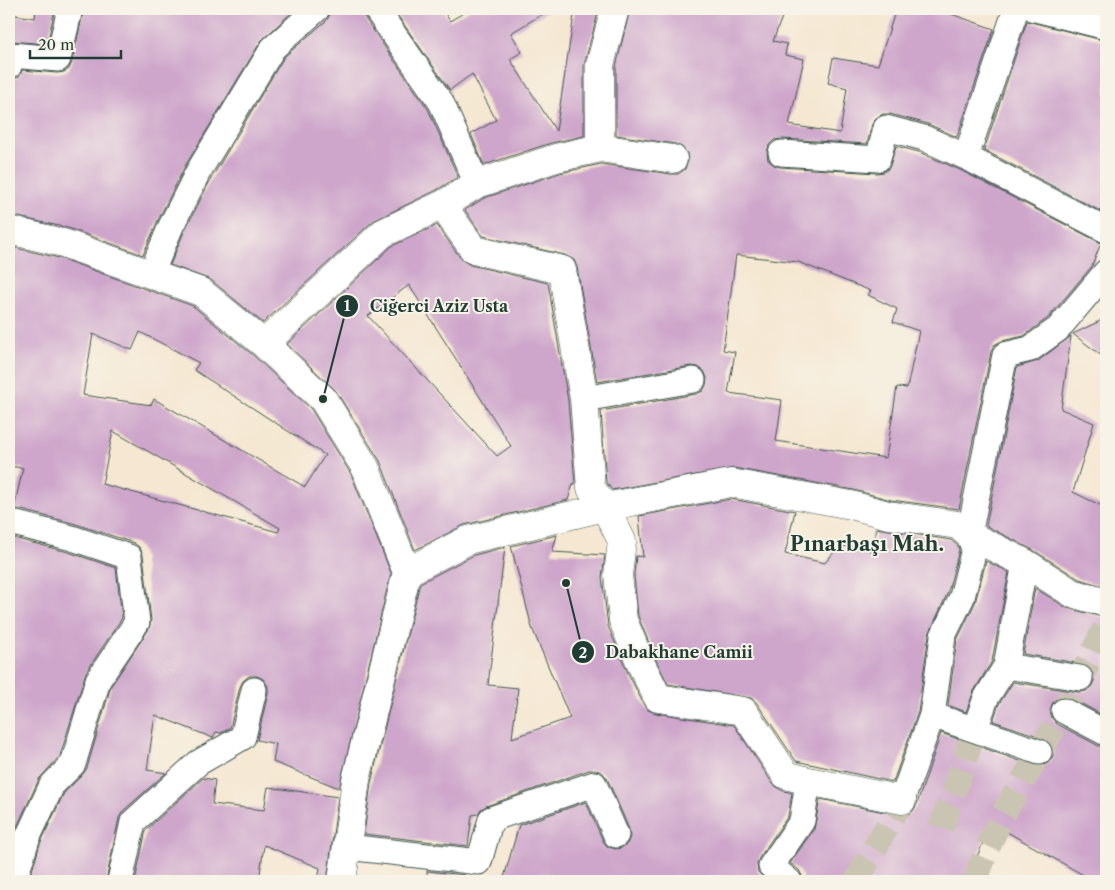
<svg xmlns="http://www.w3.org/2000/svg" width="1115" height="890" viewBox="0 0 1115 890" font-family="'Libre Caslon Text',serif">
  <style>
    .building { fill: #cea6cb; fill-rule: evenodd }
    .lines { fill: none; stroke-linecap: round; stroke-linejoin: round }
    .pedestrian-tunnel { stroke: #cac5b2; stroke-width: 25; stroke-dasharray: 25 12; stroke-linecap: butt }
    .pedestrian-casing { stroke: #3f564c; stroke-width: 27 }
    .minor-casing { stroke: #3f564c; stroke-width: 29 }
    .pedestrian { stroke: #fff; stroke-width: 25 }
    .minor { stroke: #fff; stroke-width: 28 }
    .labels { text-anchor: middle; stroke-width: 4; stroke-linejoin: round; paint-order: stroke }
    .district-label { font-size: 20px; font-weight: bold; fill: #1f3d34; stroke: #f7f3e8 }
    .leader { fill: none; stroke: #1f3d34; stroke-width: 2 }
    .callout-dot { fill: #1f3d34; stroke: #f7f3e8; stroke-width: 2 }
    .mark-label { font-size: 15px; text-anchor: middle; font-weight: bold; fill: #fff }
    .callout-label { font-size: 16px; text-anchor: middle; font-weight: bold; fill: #1f3d34; stroke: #f7f3e8; stroke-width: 4; stroke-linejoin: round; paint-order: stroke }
  </style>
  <rect width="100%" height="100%" fill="#f7f3e8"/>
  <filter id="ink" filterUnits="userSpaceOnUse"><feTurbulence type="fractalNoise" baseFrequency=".02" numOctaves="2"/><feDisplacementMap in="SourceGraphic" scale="10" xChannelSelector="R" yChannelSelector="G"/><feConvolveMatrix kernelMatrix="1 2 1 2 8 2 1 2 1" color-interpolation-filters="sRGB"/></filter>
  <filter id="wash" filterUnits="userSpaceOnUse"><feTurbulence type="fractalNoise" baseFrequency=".0096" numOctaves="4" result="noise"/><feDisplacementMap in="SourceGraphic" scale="20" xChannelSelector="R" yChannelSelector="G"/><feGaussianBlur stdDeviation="1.12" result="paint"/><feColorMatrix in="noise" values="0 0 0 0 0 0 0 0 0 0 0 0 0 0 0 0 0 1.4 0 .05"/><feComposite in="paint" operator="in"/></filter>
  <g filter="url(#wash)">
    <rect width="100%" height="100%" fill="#f5e7d1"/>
    <g id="blocks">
      <path class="building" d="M 36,9 L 55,9 L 47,44 L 9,41 L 9,14 L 35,18 Z
        M 84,9 L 288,9 L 292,12 L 261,41 L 185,166 L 158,220 L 143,255 L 68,228 L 9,215 L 9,80 L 14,79 L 20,76 L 22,70 L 57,73 L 64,72 L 69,69 L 72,62 Z
        M 331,9 L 362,9 L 364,17 L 428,109 L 458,177 L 435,191 L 373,221 L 263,323 L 211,280 L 170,265 L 184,232 L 211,179 L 284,57 L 327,20 L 330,14 Z
        M 393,9 L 442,9 L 450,21 L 470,9 L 551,9 L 511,33 L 522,52 L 510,59 L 556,131 L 575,9 L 599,9 L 584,65 L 584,136 L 551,143 L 484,165 L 471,134 L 496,120 L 472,74 L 450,90 Z
        M 630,9 L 785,9 L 773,41 L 787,44 L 785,55 L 804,59 L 789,125 L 840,133 L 847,88 L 828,83 L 833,58 L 878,65 L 896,9 L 937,9 L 994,29 L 957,137 L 928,124 L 890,114 L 883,114 L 876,118 L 872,124 L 867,144 L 782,139 L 774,140 L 769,145 L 767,152 L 768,160 L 774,165 L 780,167 L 877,173 L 884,172 L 889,168 L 896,146 L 919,152 L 960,170 L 1101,243 L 1092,266 L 1048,318 L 1024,336 L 1002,341 L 994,345 L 991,352 L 959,509 L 891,500 L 854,490 L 734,468 L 612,490 L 606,482 L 601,411 L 696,394 L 703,391 L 706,385 L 707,378 L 704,371 L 698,367 L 691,366 L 597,382 L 577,267 L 574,260 L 565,255 L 483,236 L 465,210 L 484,198 L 560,173 L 601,164 L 671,174 L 678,174 L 685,169 L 688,161 L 687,153 L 682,147 L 675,144 L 616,135 L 616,67 ZM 736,255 L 798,262 L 871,291 L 868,295 L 897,309 L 893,322 L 919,331 L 907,388 L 897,387 L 886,458 L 776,441 L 782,400 L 728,393 L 735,352 L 723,350 Z
        M 1027,21 L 1106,41 L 1106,214 L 984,150 Z
        M 437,225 L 461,259 L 470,265 L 548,283 L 568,401 L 575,484 L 573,484 L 568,500 L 464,525 L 415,550 L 380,461 L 336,391 L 287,344 L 392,246 ZM 409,285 L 511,446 L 497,456 L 368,316 Z
        M 12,247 L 59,258 L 193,306 L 254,356 L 311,409 L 351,474 L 391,573 L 339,788 L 273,762 L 276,744 L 257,740 L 268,693 L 268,686 L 263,679 L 257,676 L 249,676 L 243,681 L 240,687 L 230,728 L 221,733 L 216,732 L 213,738 L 155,715 L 147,770 L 166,773 L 123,811 L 119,818 L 106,881 L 29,881 L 40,844 L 64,793 L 83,774 L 87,768 L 111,686 L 149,629 L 151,620 L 143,555 L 140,548 L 134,543 L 76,524 L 14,508 L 23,468 L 9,466 L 9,269 ZM 140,332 L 199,363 L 194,370 L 325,455 L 305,487 L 154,399 L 151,405 L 83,395 L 93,334 L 132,350 ZM 113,431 L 280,528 L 278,532 L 102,484 Z
        M 1106,318 L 1106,359 L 1073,334 Z
        M 1071,336 L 1061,409 L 1094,423 L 1073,492 L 1106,508 L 1106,587 L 1079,579 L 1033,550 L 986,526 L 1017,367 L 1038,361 Z
        M 731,499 L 795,511 L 785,554 L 825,563 L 835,551 L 842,547 L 849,546 L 873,551 L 876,528 L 951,540 L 958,546 L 959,550 L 948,592 L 929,634 L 918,712 L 893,782 L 796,761 L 756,702 L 751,698 L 668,684 L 655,658 L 638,616 L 634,575 L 636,556 L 643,557 L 639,516 Z
        M 557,535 L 552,552 L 605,555 L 602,577 L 608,626 L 627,671 L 644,705 L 648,710 L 656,713 L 734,725 L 773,784 L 781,790 L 792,793 L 788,816 L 759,858 L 757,864 L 758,872 L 767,881 L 503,881 L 519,825 L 586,802 L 603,841 L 607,846 L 615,849 L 621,848 L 627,844 L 630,837 L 629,829 L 607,778 L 602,772 L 596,770 L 589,770 L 486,806 L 481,809 L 478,814 L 472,815 L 468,846 L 364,834 L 371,783 L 420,583 L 474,555 L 505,547 L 488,685 L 518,688 L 512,738 L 570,718 L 532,628 L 511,546 Z
        M 9,537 L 68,552 L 116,568 L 122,618 L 86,672 L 60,756 L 39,779 L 14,833 L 9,849 Z
        M 986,561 L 1009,572 L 992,661 L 974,691 L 966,712 L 948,705 L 957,640 L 975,603 Z
        M 1035,588 L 1067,608 L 1106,618 L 1106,717 L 1071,698 L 1064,697 L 1056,699 L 1052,704 L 1050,711 L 1052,718 L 1057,724 L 1099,746 L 1106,747 L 1106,881 L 1094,881 L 991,823 L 967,881 L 803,881 L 802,876 L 799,870 L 790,863 L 814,829 L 820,799 L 899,815 L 907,815 L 913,811 L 917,804 L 941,733 L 1034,766 L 1042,766 L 1049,762 L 1053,756 L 1053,750 L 1050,742 L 1044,738 L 993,721 L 999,704 L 1013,682 L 1078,692 L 1086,691 L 1091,687 L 1094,681 L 1093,672 L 1089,667 L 1083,664 L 1023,654 Z
        M 203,778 L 215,780 L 212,804 L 264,810 L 268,787 L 338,797 L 327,881 L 318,881 L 320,868 L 264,845 L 259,881 L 135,881 L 146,830 Z
        M 427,871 L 465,875 L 464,880 L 427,875 Z"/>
    </g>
  </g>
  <g filter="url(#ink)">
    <use href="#blocks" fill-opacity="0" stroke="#3f564c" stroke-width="1"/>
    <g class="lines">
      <path class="pedestrian-tunnel" d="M 941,828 L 975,729
        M 856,881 L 902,800
        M 975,881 L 988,847 L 1003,814 L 1064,711 L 1106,626"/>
      <defs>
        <path id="pedestrian" d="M 376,9 L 441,102 L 477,184
          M 1035,9 L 1106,27
          M 9,66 L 11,55 L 58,59 L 70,9
          M 781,153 L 878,159 L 886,128 L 924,138 L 966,157 L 1016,9
          M 966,157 L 1106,230
          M 151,274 L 171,226 L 198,172 L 273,48 L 317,9
          M 584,399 L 693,380
          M 9,522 L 72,538 L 129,557 L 137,622 L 98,680 L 73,764 L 52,785 L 27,839 L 14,881
          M 1006,666 L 1080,678
          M 1064,711 L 1106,733
          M 932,715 L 1039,752
          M 975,729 L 986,698 L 1006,666 L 1025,563
          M 902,800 L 932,715 L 943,636 L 962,597 L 974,549 L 969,535 L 1005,355 L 1030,349 L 1058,329 L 1106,272
          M 347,847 L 479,862 L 491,819 L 594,784 L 616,835
          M 120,881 L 133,822 L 198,763 L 243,737 L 254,690
          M 789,881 L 771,866 L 802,821 L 808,781"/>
        <path id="minor" d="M 600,148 L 600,65 L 615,9
          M 442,205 L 474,250 L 562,270 L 584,399 L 591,488 L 605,507 L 622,541 L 618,575 L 623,620 L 641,664 L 658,698 L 743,711 L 786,775 L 808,781 L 902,800
          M 9,230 L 63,243 L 201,292 L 264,344 L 323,399 L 365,467 L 407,572 L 356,780 L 342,881
          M 264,344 L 383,233 L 442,205 L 477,184 L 556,158 L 600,148 L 673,159
          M 407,572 L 468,540 L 605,507 L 731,483 L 851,505 L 888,515 L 958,525 L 969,535 L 1025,563 L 1072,593 L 1106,603"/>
      </defs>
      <use href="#pedestrian" class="pedestrian-casing"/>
      <use href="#minor" class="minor-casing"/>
      <use href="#pedestrian" class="pedestrian"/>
      <use href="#minor" class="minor"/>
    </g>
  </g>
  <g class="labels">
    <g class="district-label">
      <text x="867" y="551">Pınarbaşı Mah.</text>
    </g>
  </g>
  <path class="leader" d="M323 399L347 306M566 583L583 652"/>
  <g class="callout-dot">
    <circle cx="323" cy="399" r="5"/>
    <circle cx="566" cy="583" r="5"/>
    <circle cx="347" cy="306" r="12"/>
    <circle cx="583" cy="652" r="12"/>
  </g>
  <g class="mark-label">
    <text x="347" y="311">1</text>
    <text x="583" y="658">2</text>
  </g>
  <g class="callout-label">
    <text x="439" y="312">Ciğerci Aziz Usta</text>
    <text x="679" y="658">Dabakhane Camii</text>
  </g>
  <rect width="1115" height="890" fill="none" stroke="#f7f3e8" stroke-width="30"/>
  <path d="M30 50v8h91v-8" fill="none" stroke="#1f3d34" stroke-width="2.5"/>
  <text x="38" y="50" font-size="15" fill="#1f3d34" stroke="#f7f3e8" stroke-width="4" paint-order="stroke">20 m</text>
</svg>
